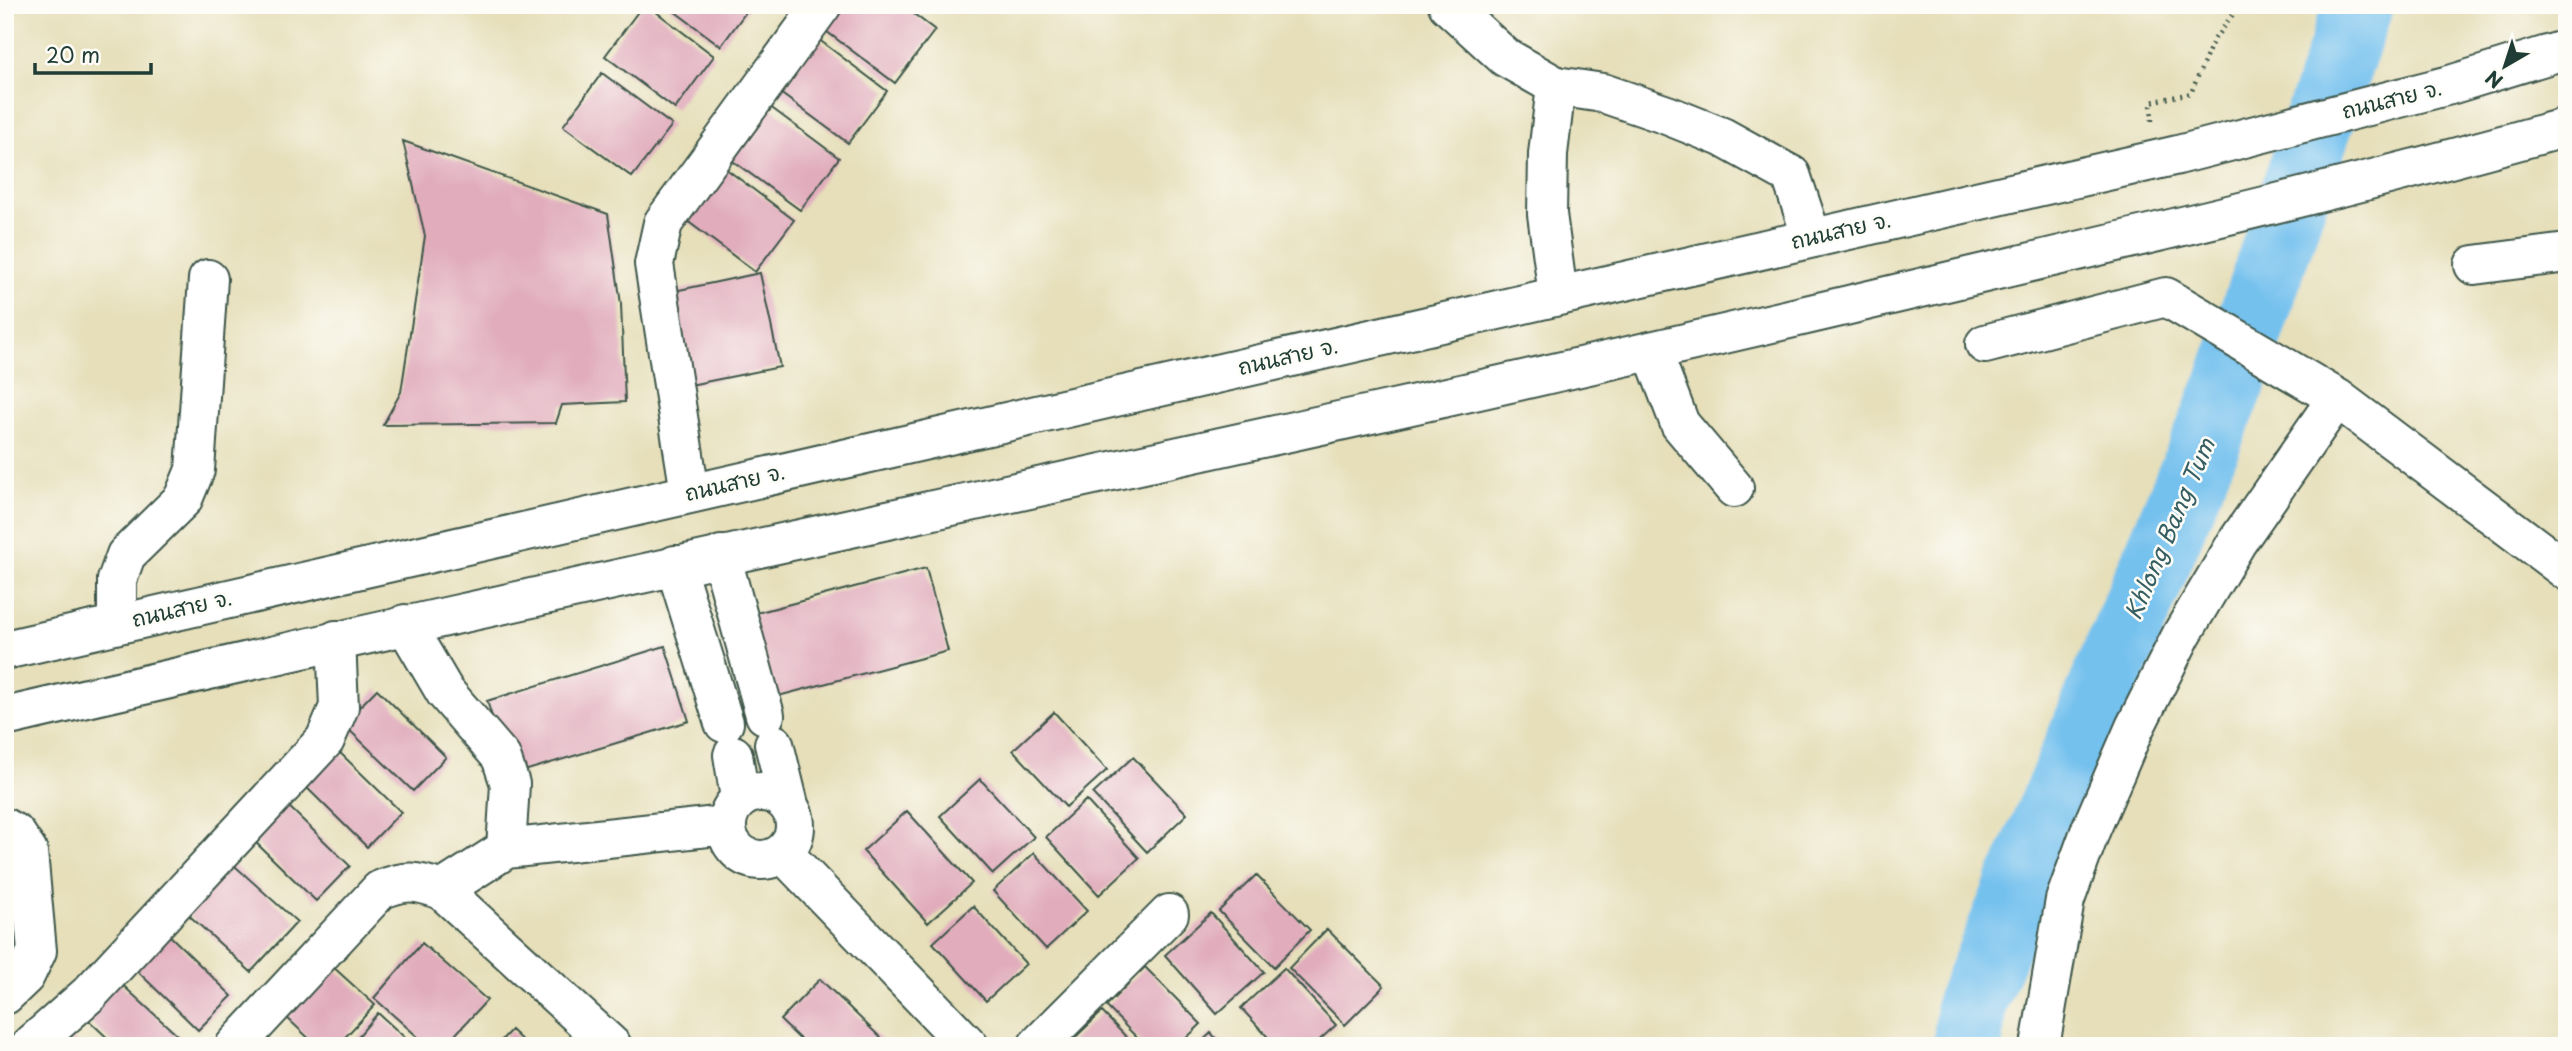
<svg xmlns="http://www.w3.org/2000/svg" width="2572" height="1051" viewBox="0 0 2572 1051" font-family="'Playpen Sans','Playpen Sans Thai',sans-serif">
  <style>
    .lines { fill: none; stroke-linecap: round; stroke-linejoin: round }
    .river { stroke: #74c1ee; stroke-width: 70 }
    .building { fill: #e1adbd }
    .minor-casing { stroke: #3d5548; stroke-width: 42 }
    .major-casing { stroke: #3d5548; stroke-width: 42 }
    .path { stroke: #3d5548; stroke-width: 4.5; stroke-dasharray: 2 5; stroke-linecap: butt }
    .minor { stroke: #fff; stroke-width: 38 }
    .major { stroke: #fff; stroke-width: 38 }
    .labels { text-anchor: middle; stroke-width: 5; stroke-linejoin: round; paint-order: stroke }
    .street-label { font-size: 21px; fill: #1f3d34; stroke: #fdfcf7 }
    .water-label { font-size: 23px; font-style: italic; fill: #345e62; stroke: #fdfcf7 }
  </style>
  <rect width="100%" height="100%" fill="#fdfcf7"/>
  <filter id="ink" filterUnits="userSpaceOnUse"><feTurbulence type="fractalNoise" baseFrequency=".0143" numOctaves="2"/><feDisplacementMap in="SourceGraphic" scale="14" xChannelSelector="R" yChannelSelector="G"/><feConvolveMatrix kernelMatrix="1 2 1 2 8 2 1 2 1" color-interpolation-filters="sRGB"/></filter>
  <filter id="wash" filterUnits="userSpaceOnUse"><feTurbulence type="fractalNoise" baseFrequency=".00686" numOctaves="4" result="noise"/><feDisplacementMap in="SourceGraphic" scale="28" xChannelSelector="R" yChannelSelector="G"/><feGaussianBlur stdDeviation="1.57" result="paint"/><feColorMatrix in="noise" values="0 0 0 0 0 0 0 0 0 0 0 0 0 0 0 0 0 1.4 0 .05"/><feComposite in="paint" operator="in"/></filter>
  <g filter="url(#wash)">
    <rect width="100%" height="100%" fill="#e6dfba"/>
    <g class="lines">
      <path class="river" d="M 1968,1046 L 1971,1004 L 2230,385 L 2358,5"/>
    </g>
    <g id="blocks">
      <path class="building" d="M 643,5 L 647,5 L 714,56 L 675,109 L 605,56 Z
        M 666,5 L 751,5 L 721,46 Z
        M 845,5 L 902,5 L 935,30 L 895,83 L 826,31 Z
        M 818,39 L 887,91 L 848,143 L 779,92 Z
        M 602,73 L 672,125 L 632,177 L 563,126 Z
        M 769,106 L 839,158 L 800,210 L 730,159 Z
        M 403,141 L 608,214 L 621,304 L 625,402 L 562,405 L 556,423 L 383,425 L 401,392 L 425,236 Z
        M 725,168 L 794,220 L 755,272 L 686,220 Z
        M 760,273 L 780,367 L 680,387 L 660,294 Z
        M 926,568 L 948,651 L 767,699 L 745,616 Z
        M 665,646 L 689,721 L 511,775 L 487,701 Z
        M 377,689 L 446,757 L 413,791 L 343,724 Z
        M 1054,712 L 1107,770 L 1066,807 L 1013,750 Z
        M 331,744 L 401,812 L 367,847 L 297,778 Z
        M 1133,757 L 1187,814 L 1147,852 L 1093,794 Z
        M 980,779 L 1034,837 L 993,874 L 940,816 Z
        M 280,798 L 350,866 L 316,901 L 246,833 Z
        M 1086,800 L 1139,858 L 1099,895 L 1046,837 Z
        M 907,811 L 972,883 L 928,923 L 863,851 Z
        M 1034,853 L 1087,911 L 1046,949 L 993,891 Z
        M 226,858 L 297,922 L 251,972 L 181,908 Z
        M 1256,875 L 1310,930 L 1274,967 L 1219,911 Z
        M 973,906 L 1026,964 L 986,1001 L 933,943 Z
        M 1211,913 L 1264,972 L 1217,1014 L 1165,955 Z
        M 162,928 L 232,996 L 198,1030 L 128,962 Z
        M 1327,929 L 1384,986 L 1345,1025 L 1289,968 Z
        M 422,943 L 487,1000 L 445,1046 L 428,1046 L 374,998 Z
        M 331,965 L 375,1005 L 337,1046 L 317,1046 L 285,1016 Z
        M 1145,967 L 1201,1024 L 1178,1046 L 1145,1046 L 1106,1006 Z
        M 1284,968 L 1336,1025 L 1313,1046 L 1276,1046 L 1241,1008 Z
        M 116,979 L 189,1046 L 116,1046 L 83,1015 Z
        M 820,979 L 883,1040 L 878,1046 L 807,1046 L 780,1020 Z
        M 1102,1012 L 1135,1046 L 1066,1046 Z
        M 378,1013 L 414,1046 L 350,1046 Z
        M 511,1030 L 528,1046 L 496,1046 Z
        M 1211,1033 L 1223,1046 L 1197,1046 Z
        M 67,1034 L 80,1046 L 56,1046 Z"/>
    </g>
  </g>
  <g filter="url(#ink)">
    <use href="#blocks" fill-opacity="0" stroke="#3d5548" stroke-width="2"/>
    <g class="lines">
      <defs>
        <path id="minor" d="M 1448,5 L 1505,57 L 1556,86 L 1603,93 L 1667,115 L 1722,137 L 1791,175 L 1812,238
          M 1556,86 L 1548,154 L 1547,214 L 1558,295
          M 2474,265 L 2567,253
          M 1985,344 L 2166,297 L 2337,398 L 2567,571
          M 1652,351 L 1680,424 L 1734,488
          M 690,493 L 654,264 L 663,223 L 822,5
          M 721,555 L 765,715
          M 675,565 L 724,723
          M 117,624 L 117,580 L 126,555 L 183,499 L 195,470 L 208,279
          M 405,624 L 445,692 L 501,757 L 510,784 L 506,849
          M 774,744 L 789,805
          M 733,755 L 740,798
          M727 826a34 34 0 1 1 68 0a34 34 0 1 1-68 0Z
          M 5,828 L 16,834 L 28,852 L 37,951 L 25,976 L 5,995
          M 783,853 L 969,1046
          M 442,890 L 506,849 L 726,825
          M 30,1046 L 89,994 L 325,740 L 339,707 L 336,640
          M 235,1046 L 380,890 C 406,879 416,881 442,890 L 612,1046
          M 1037,1046 L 1169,914
          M 2040,1046 L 2065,900 L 2091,829 L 2135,727 L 2182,634 L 2237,542 L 2337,398"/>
        <path id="major" d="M 5,650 L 2178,155 L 2450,85 L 2567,49
          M 5,717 C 618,574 1236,449 1849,305 C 2089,248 2329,194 2567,127"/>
      </defs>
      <use href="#minor" class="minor-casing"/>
      <use href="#major" class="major-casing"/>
      <path class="path" d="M 2152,121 L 2151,102 L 2191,93 L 2213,41 L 2240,5"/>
      <use href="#minor" class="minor"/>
      <use href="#major" class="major"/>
    </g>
  </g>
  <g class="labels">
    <g class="street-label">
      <text transform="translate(2392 100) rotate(-14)" y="7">ถนนสาย จ.</text>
      <text transform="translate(1841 231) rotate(-13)" y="7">ถนนสาย จ.</text>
      <text transform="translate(1288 357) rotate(-13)" y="7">ถนนสาย จ.</text>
      <text transform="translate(735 483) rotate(-13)" y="7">ถนนสาย จ.</text>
      <text transform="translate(182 609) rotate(-13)" y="7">ถนนสาย จ.</text>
    </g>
    <g class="water-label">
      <text transform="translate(2170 529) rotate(-67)" y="8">Khlong Bang Tum</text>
    </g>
  </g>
  <rect width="2572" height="1051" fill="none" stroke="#fdfcf7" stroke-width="28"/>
  <g transform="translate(2505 66) rotate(219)" stroke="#fdfcf7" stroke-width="5" paint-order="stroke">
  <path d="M0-5L12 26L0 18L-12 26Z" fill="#1f3d34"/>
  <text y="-10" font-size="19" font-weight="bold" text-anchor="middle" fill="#1f3d34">N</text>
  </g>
  <path d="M35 63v10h116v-10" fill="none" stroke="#1f3d34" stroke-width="3.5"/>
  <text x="46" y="63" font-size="21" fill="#1f3d34" stroke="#fdfcf7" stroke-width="5" paint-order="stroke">20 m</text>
</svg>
